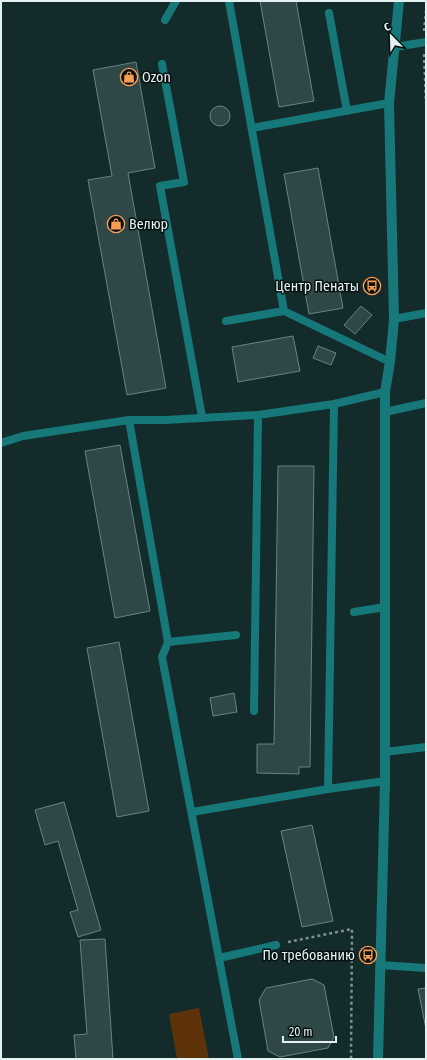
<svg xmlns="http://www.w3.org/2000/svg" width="427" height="1060" viewBox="0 0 427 1060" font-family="'Fira Sans Condensed',sans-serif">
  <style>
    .green { fill: #5f3309 }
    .building { fill: #2f4747; stroke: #698282 }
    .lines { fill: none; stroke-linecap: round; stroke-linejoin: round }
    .path { stroke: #7e9090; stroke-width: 2.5; stroke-dasharray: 3 3; stroke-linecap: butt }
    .service { stroke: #167878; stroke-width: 8 }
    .minor { stroke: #167878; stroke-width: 10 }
    .labels { text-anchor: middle; stroke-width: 3; stroke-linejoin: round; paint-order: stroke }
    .poi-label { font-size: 14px; fill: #e4f1f1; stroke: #071111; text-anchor: start }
  </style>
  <rect width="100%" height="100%" fill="#132b2b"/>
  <path class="green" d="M 199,1008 L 209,1059 L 177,1059 L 169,1014 Z"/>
  <path class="building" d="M 260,1 L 296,1 L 314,101 L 279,107 Z
    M 136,62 L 155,168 L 128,173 L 166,388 L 127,395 L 88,180 L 112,176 L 93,70 Z
    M210 116a10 10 0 1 1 20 0a10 10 0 1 1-20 0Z
    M 318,168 L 343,308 L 309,314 L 284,174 Z
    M 361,306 L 372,315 L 355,334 L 344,325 Z
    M 293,336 L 300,371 L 238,382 L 232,347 Z
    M 318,346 L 336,353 L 331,365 L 313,358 Z
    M 120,445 L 150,611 L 115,618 L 85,451 Z
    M 278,466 L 314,466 L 310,767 L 299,767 L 299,774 L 257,773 L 257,744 L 274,744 Z
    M 119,642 L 149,811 L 117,817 L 87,648 Z
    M 234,693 L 237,712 L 213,716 L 210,698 Z
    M 64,802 L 101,930 L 78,937 L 70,912 L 78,910 L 58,841 L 45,845 L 35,810 Z
    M 312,825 L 333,921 L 302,927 L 281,831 Z
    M 105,939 L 113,1059 L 76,1059 L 74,1035 L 87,1034 L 80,940 Z
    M 312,979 L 324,985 L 334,1037 L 328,1048 L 280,1057 L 268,1051 L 259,1000 L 266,988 Z
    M 426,988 L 426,1029 L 418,989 Z"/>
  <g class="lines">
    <path class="path" d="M 424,31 L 426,11
      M 424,54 L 426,103
      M 288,942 L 352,929 L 351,1059"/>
    <path class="service" d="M 329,13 L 347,111
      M 165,20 L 176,1
      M 395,47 L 426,42
      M 162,64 L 184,182 L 160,186 L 202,417
      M 252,128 L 389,103
      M 284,311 L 390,362
      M 394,319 L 426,313
      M 226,321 L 284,311 L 229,1
      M 385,412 L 426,403
      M 129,420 L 168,642
      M 1,443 L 23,436 L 129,420 L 165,420 L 258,415 L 334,404 L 385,392
      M 354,612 L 385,607
      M 236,635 L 168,642 L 162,657 L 238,1059
      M 254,711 L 258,415
      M 385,752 L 426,747
      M 328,789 L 334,404
      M 192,812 L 328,789 L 385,781
      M 219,958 L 276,945
      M 380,965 L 426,968"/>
    <path class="minor" d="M 378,1059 L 385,781 L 385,392 L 390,362 L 394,319 L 389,103 L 399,1"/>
  </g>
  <defs>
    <symbol id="shop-ring" viewBox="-11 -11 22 22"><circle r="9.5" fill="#071111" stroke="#fb9e52" stroke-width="1.5"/><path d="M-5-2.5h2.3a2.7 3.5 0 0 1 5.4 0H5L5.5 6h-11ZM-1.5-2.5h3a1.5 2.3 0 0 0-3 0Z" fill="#fb9e52"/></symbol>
    <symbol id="bus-ring" viewBox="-11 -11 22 22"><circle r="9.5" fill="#071111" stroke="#fb9e52" stroke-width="1.5"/><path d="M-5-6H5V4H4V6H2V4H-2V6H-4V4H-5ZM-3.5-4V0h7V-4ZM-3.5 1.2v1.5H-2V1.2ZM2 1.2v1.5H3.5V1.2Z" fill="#fb9e52"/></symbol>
  </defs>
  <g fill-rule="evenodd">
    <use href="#shop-ring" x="119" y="67" width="20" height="20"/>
    <use href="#shop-ring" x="106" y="214" width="20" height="20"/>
    <use href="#bus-ring" x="362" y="276" width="20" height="20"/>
    <use href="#bus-ring" x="358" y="945" width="20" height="20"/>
  </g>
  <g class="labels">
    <g class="poi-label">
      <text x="142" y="82">Ozon</text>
      <text x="129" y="229">Велюр</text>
      <text x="359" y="291" text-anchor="end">Центр Пенаты</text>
      <text x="355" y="960" text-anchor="end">По требованию</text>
    </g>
  </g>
  <rect width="427" height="1060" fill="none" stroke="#e4f1f1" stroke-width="4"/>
  <g transform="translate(391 36) rotate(337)" stroke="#071111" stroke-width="3" paint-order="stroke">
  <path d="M0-3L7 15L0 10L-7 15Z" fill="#e4f1f1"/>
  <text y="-6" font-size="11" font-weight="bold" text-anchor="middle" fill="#e4f1f1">С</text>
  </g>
  <path d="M283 1036v6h53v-6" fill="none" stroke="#e4f1f1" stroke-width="2"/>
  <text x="289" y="1036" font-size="12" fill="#e4f1f1" stroke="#071111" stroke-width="3" paint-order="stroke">20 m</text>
</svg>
